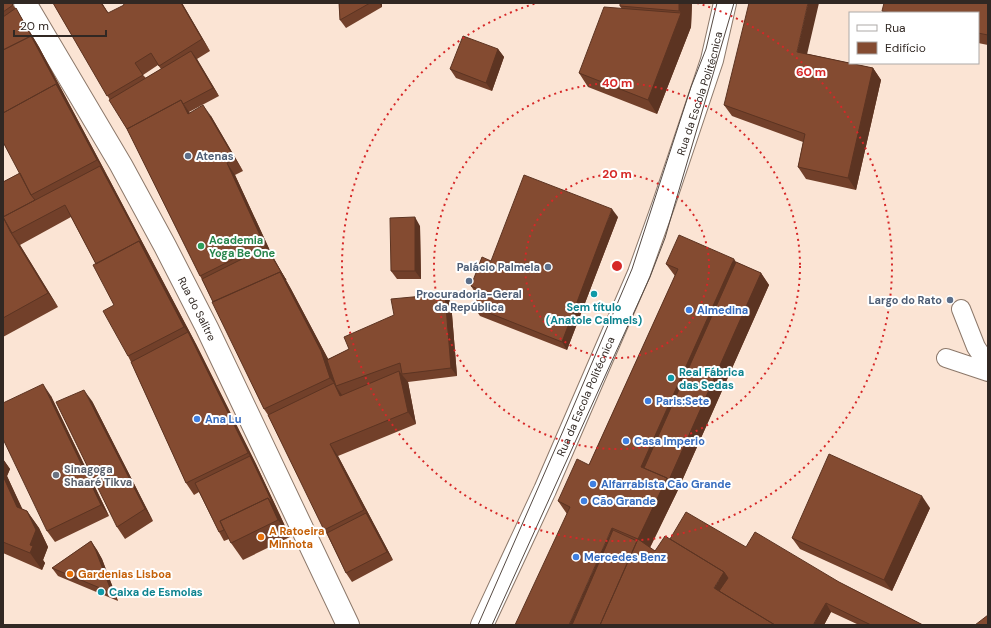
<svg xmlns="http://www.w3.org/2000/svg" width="991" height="628" viewBox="0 0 991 628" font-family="'DM Sans',sans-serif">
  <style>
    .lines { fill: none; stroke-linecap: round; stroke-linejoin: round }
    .service-casing { stroke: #8c786a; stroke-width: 20 }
    .minor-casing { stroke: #8c786a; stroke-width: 24 }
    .secondary-casing { stroke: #8c786a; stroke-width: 24 }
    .service { stroke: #fff; stroke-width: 18 }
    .minor { stroke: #fff; stroke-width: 22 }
    .secondary { stroke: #fff; stroke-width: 22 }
    .tram { stroke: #564a43; stroke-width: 1 }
    .wall { fill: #72402a; fill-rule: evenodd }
    .shaded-wall { fill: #5c3422 }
    .building { fill: #844b31; stroke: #5c3422 }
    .ring { fill: none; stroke: #d62828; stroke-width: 2; stroke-dasharray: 2 4 }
    .service-dot { fill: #5c6f8a; stroke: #fff; stroke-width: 1.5 }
    .leisure-dot { fill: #2e9e5b; stroke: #fff; stroke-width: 1.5 }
    .culture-dot { fill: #0f9aa8; stroke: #fff; stroke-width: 1.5 }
    .shop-dot { fill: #3f7fe0; stroke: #fff; stroke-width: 1.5 }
    .worship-dot { fill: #6b7280; stroke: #fff; stroke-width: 1.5 }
    .food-dot { fill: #e8710a; stroke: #fff; stroke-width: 1.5 }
    .labels { text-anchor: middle; stroke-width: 4; stroke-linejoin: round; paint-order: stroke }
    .street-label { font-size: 11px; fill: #312823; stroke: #fff }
    .service-label { font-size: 11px; font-weight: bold; fill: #4e5e75; stroke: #fff; text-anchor: end }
    .leisure-label { font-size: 11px; font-weight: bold; fill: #27864d; stroke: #fff; text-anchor: start }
    .culture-label { font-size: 11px; font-weight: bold; fill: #0d838f; stroke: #fff; text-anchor: start }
    .shop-label { font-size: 11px; font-weight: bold; fill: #366cbe; stroke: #fff; text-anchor: start }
    .worship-label { font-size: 11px; font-weight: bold; fill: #5b616d; stroke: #fff; text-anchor: start }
    .food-label { font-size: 11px; font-weight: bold; fill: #c56008; stroke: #fff; text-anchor: start }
    .centre { fill: #d62828; stroke: #fff; stroke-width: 2 }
    .ring-label { font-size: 12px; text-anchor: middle; font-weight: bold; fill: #d62828; stroke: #fff; stroke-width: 4; stroke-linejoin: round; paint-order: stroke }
  </style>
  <rect width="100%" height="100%" fill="#fbe4d4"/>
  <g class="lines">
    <defs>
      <path id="service" d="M 961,309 L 976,347 L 988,365
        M 946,358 L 988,372"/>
      <g id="minor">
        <path id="s1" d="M 25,3 L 76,89 L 121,165 L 165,246 L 207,328 L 348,625"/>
      </g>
      <g id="secondary">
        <path id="s2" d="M 482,625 L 545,490 L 639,273 L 664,203 L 712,60 L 725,3"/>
      </g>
    </defs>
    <use href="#service" class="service-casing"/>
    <use href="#minor" class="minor-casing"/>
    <use href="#secondary" class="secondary-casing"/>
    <use href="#service" class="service"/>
    <use href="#minor" class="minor"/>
    <use href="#secondary" class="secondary"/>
    <path class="tram" d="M 478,625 L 563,431 L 632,269 L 691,87 L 706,49 L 717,3
      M 492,625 L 650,277 L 665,238 L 674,207 L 734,3"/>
  </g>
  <path class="wall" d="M 3,3 L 13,5 L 21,17 L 39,47 L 108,177 L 196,344 L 256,464 L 290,537 L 243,560 L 231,543 L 229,539 L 224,541 L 219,532 L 199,492 L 194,495 L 186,483 L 131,362 L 128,356 L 114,305 L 96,264 L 71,217 L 20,245 L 58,307 L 3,337 L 3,182 L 20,173 L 3,142 Z
    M 53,3 L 102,3 L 108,13 L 182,3 L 210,51 L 197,59 L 219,96 L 189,112 L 190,113 L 211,116 L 243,171 L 235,175 L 272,255 L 291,289 L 328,359 L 451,302 L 457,376 L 408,382 L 416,424 L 338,456 L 393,560 L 352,582 L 346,573 L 268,415 L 264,409 L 213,302 L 127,129 ZM 158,65 L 161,69 L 146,78 L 143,75 Z
    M 339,3 L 382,3 L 382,7 L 346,28 L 340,20 Z
    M 620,3 L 692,3 L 691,27 L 657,114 L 588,87 L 579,73 L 622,9 L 620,6 Z
    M 988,3 L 988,45 L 978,43 L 978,13 L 884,13 L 882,11 Z
    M 498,49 L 504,57 L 492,91 L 456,78 L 450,69 Z
    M 808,54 L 873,68 L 881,80 L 856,190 L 806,179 L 798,167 L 803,142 L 732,116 L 724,105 Z
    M 618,217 L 567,350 L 480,316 L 474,307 L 478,295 L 477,295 L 471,286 L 491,261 Z
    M 420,226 L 421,279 L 397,279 L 391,271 Z
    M 736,262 L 761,273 L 769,285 L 677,492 L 650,548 L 655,551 L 670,539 L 746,547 L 839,582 L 923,625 L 859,625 L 831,612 L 824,625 L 567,514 L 558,501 L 589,465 L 675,276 L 666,264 Z
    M 51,396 L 109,516 L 55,542 L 47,531 Z
    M 92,401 L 153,521 L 125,539 L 117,527 Z
    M 3,459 L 10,469 L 7,476 L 22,509 L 27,511 L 39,528 L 48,547 L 43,560 L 45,563 L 42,570 L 3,553 Z
    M 930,508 L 892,591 L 800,549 L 792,538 Z
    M 91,541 L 97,550 L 102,559 L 118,601 L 58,576 L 52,568 Z"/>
  <path class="shaded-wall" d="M 101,3 L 102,3 L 116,25 L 108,13 Z
    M 181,3 L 182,3 L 210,51 L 202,39 Z
    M 379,3 L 382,3 L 382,7 Z
    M 679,3 L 692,3 L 691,27 L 657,114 L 648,100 L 681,13 L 679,11 Z
    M 808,3 L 819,3 L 805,63 L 797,52 Z
    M 16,8 L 21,17 L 39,47 L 108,177 L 97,160 Z
    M 498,49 L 504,57 L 492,91 L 486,83 Z
    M 191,51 L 197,59 L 219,96 L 213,88 Z
    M 873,68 L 881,80 L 856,190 L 848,178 Z
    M 181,100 L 189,112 L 196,126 L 188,114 Z
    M 203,105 L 211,116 L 243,171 L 235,159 Z
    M 227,163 L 235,175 L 272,255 L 291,289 L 333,368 L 336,386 L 342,395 L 348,407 L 340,396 L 334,383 L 330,378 L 266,247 L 264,244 Z
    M 100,166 L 108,177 L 196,344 L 184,327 Z
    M 612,209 L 618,217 L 567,350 L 562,342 Z
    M 415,217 L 420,226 L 421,279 L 415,271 Z
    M 12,233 L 20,245 L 58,307 L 48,293 Z
    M 734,259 L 744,273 L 654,474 L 641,467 Z
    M 761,273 L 769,285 L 677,492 L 647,553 L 638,539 Z
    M 445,294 L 451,302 L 457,376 L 451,368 Z
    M 188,332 L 196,344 L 256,464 L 280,515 L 274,506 L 250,456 L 248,453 Z
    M 399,371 L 408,382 L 416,424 L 408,412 Z
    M 43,384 L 51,396 L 109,516 L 101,505 Z
    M 84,390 L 92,401 L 153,521 L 145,509 Z
    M 330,444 L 338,456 L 393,560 L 387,552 Z
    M 3,459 L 10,469 L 7,476 L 29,523 L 17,507 L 3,476 Z
    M 922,496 L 930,508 L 892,591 L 884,580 Z
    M 268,498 L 280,515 L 290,537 L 278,520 Z
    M 27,511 L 39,528 L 48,547 L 43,560 L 45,563 L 42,570 L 30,553 L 30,545 Z
    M 612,528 L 621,542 L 585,625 L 569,625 Z
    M 91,541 L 97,550 L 102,559 L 118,601 L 112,593 Z
    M 724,572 L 733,586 L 726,599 L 714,588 Z
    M 826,603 L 831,612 L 824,625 L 813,625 Z"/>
  <path class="building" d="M 3,3 L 11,3 L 13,5 L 3,12 Z
    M 53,3 L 101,3 L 108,13 L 124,5 L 123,3 L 181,3 L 202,39 L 159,66 L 151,53 L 135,63 L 143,75 L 107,96 Z
    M 339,3 L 370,3 L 340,20 Z
    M 620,3 L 679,3 L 679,11 L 620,6 Z
    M 749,3 L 808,3 L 797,52 L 873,68 L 848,178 L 798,167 L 805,134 L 724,105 Z
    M 884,3 L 988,3 L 988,35 L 978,33 L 978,13 L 891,13 L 882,11 Z
    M 604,7 L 681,13 L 648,100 L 579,73 Z
    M 16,8 L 33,39 L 31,36 L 3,50 L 3,17 Z
    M 31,36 L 60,90 L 56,84 L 3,113 L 3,50 Z
    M 463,36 L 498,49 L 486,83 L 450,69 Z
    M 191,51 L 213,88 L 183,104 L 181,100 L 127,129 L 109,100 Z
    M 56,84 L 97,160 L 31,195 L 3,142 L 3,113 Z
    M 181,100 L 188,114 L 203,105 L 235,159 L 227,163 L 264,244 L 200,276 L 127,129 Z
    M 100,166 L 143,246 L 139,241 L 96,264 L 65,205 L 12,233 L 3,217 Z
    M 20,173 L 31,195 L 35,200 L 3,217 L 3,182 Z
    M 524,175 L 612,209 L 562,342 L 474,307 L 480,290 L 471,286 L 482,257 L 491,261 Z
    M 3,217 L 10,231 L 48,293 L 3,318 Z
    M 415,217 L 415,271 L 391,271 L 390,218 Z
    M 679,235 L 734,259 L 641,467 L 667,478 L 638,539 L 612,528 L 569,625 L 515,625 L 570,507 L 558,501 L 577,459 L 589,465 L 678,269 L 666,264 Z
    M 139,241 L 184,327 L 128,356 L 103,311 L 114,305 L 93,265 Z
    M 266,247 L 286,280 L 280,272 L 213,302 L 202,279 Z
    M 736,262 L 761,273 L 669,480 L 667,478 L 644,468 Z
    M 280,272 L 321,351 L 330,378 L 264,409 L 212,302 Z
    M 445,294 L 451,368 L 402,374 L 400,363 L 336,386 L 327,360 L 349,349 L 344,337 L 394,315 L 391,299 Z
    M 188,332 L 248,453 L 186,483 L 131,362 Z
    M 399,371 L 408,412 L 330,444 L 364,510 L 324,530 L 268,415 L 334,383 L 340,396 Z
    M 43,384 L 101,505 L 47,531 L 3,439 L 3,403 Z
    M 84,390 L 145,509 L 117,527 L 56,402 Z
    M 829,454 L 922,496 L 884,580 L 792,538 Z
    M 250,456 L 274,506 L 268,498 L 220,521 L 224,530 L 219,532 L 195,483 Z
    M 3,476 L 17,507 L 27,511 L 36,530 L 30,545 L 33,546 L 30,553 L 3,542 Z
    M 268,498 L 278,520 L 231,543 L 220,521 Z
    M 686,512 L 746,547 L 755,532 L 839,582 L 923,625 L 871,625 L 826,603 L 813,625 L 775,625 L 719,591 L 728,578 L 724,572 L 670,539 Z
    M 366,513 L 387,552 L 346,573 L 327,533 Z
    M 613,530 L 637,541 L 600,625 L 572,625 Z
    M 665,536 L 724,572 L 714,588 L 775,625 L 600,625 L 638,539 L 655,551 Z
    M 91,541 L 96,551 L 112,593 L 52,568 Z
    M 988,615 L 988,625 L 975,625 Z"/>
  <g class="ring">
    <circle cx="617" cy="266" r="92"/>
    <circle cx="617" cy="266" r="183"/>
    <path d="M697 3A275 275 0 1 1 537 3"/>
  </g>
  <g class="service-dot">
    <circle cx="188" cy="156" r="4"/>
    <circle cx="548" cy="267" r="4"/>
    <circle cx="469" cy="281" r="4"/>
    <circle cx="950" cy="300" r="4"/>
  </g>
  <circle class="leisure-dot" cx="201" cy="246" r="4"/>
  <g class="culture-dot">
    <circle cx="594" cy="294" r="4"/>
    <circle cx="671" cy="378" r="4"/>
    <circle cx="101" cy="592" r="4"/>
  </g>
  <g class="shop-dot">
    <circle cx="689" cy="310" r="4"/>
    <circle cx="648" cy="401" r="4"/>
    <circle cx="197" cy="419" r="4"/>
    <circle cx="626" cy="441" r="4"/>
    <circle cx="593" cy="484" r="4"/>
    <circle cx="584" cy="501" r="4"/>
    <circle cx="576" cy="557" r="4"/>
  </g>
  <circle class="worship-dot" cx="56" cy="475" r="4"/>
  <g class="food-dot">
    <circle cx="261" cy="537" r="4"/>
    <circle cx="70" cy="574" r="4"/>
  </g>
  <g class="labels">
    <g class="street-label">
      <text dy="4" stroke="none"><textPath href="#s2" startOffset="575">Rua da Escola Politécnica</textPath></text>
      <text dy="4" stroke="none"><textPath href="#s1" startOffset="351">Rua do Salitre</textPath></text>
      <text dy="4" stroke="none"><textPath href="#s2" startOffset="251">Rua da Escola Politécnica</textPath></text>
    </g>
    <g class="service-label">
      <text x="196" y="160" text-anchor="start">Atenas</text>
      <text x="540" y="271">Palácio Palmela</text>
      <text x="469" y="298" text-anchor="middle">Procuradoria-Geral<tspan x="469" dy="13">da República</tspan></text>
      <text x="942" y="304">Largo do Rato</text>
    </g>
    <g class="leisure-label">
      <text x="209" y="244">Academia<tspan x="209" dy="13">Yoga Be One</tspan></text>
    </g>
    <g class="culture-label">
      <text x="594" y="311" text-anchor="middle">Sem título<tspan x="594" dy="13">(Anatole Calmels)</tspan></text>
      <text x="679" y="376">Real Fábrica<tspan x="679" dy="13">das Sedas</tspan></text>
      <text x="109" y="596">Caixa de Esmolas</text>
    </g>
    <g class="shop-label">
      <text x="697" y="314">Almedina</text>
      <text x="656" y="405">Paris:Sete</text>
      <text x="205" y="423">Ana Lu</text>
      <text x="634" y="445">Casa Imperio</text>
      <text x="601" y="488">Alfarrabista Cão Grande</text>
      <text x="592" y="505">Cão Grande</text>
      <text x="584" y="561">Mercedes Benz</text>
    </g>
    <g class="worship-label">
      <text x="64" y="473">Sinagoga<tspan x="64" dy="13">Shaaré Tikva</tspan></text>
    </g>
    <g class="food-label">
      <text x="269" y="535">A Ratoeira<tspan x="269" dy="13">Minhota</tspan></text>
      <text x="78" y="578">Gardenias Lisboa</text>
    </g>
  </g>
  <circle cx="617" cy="266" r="6" class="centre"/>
  <g class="ring-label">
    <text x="811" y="76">60 m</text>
    <text x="617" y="87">40 m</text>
    <text x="617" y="178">20 m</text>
  </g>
  <rect width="991" height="628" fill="none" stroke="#312823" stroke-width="8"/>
  <rect x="849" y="12" width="130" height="52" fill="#ffffff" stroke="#ada9a7"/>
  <rect x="857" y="25" width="20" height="6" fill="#ffffff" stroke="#ada9a7"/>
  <text x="885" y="32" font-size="12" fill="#312823">Rua</text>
  <rect x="857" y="42" width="20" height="12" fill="#844b31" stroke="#ada9a7"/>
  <text x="885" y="52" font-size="12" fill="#312823">Edifício</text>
  <path d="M14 30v6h92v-6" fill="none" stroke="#312823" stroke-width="2"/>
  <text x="20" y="30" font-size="12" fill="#312823" stroke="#ffffff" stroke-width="3" paint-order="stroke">20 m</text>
</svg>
